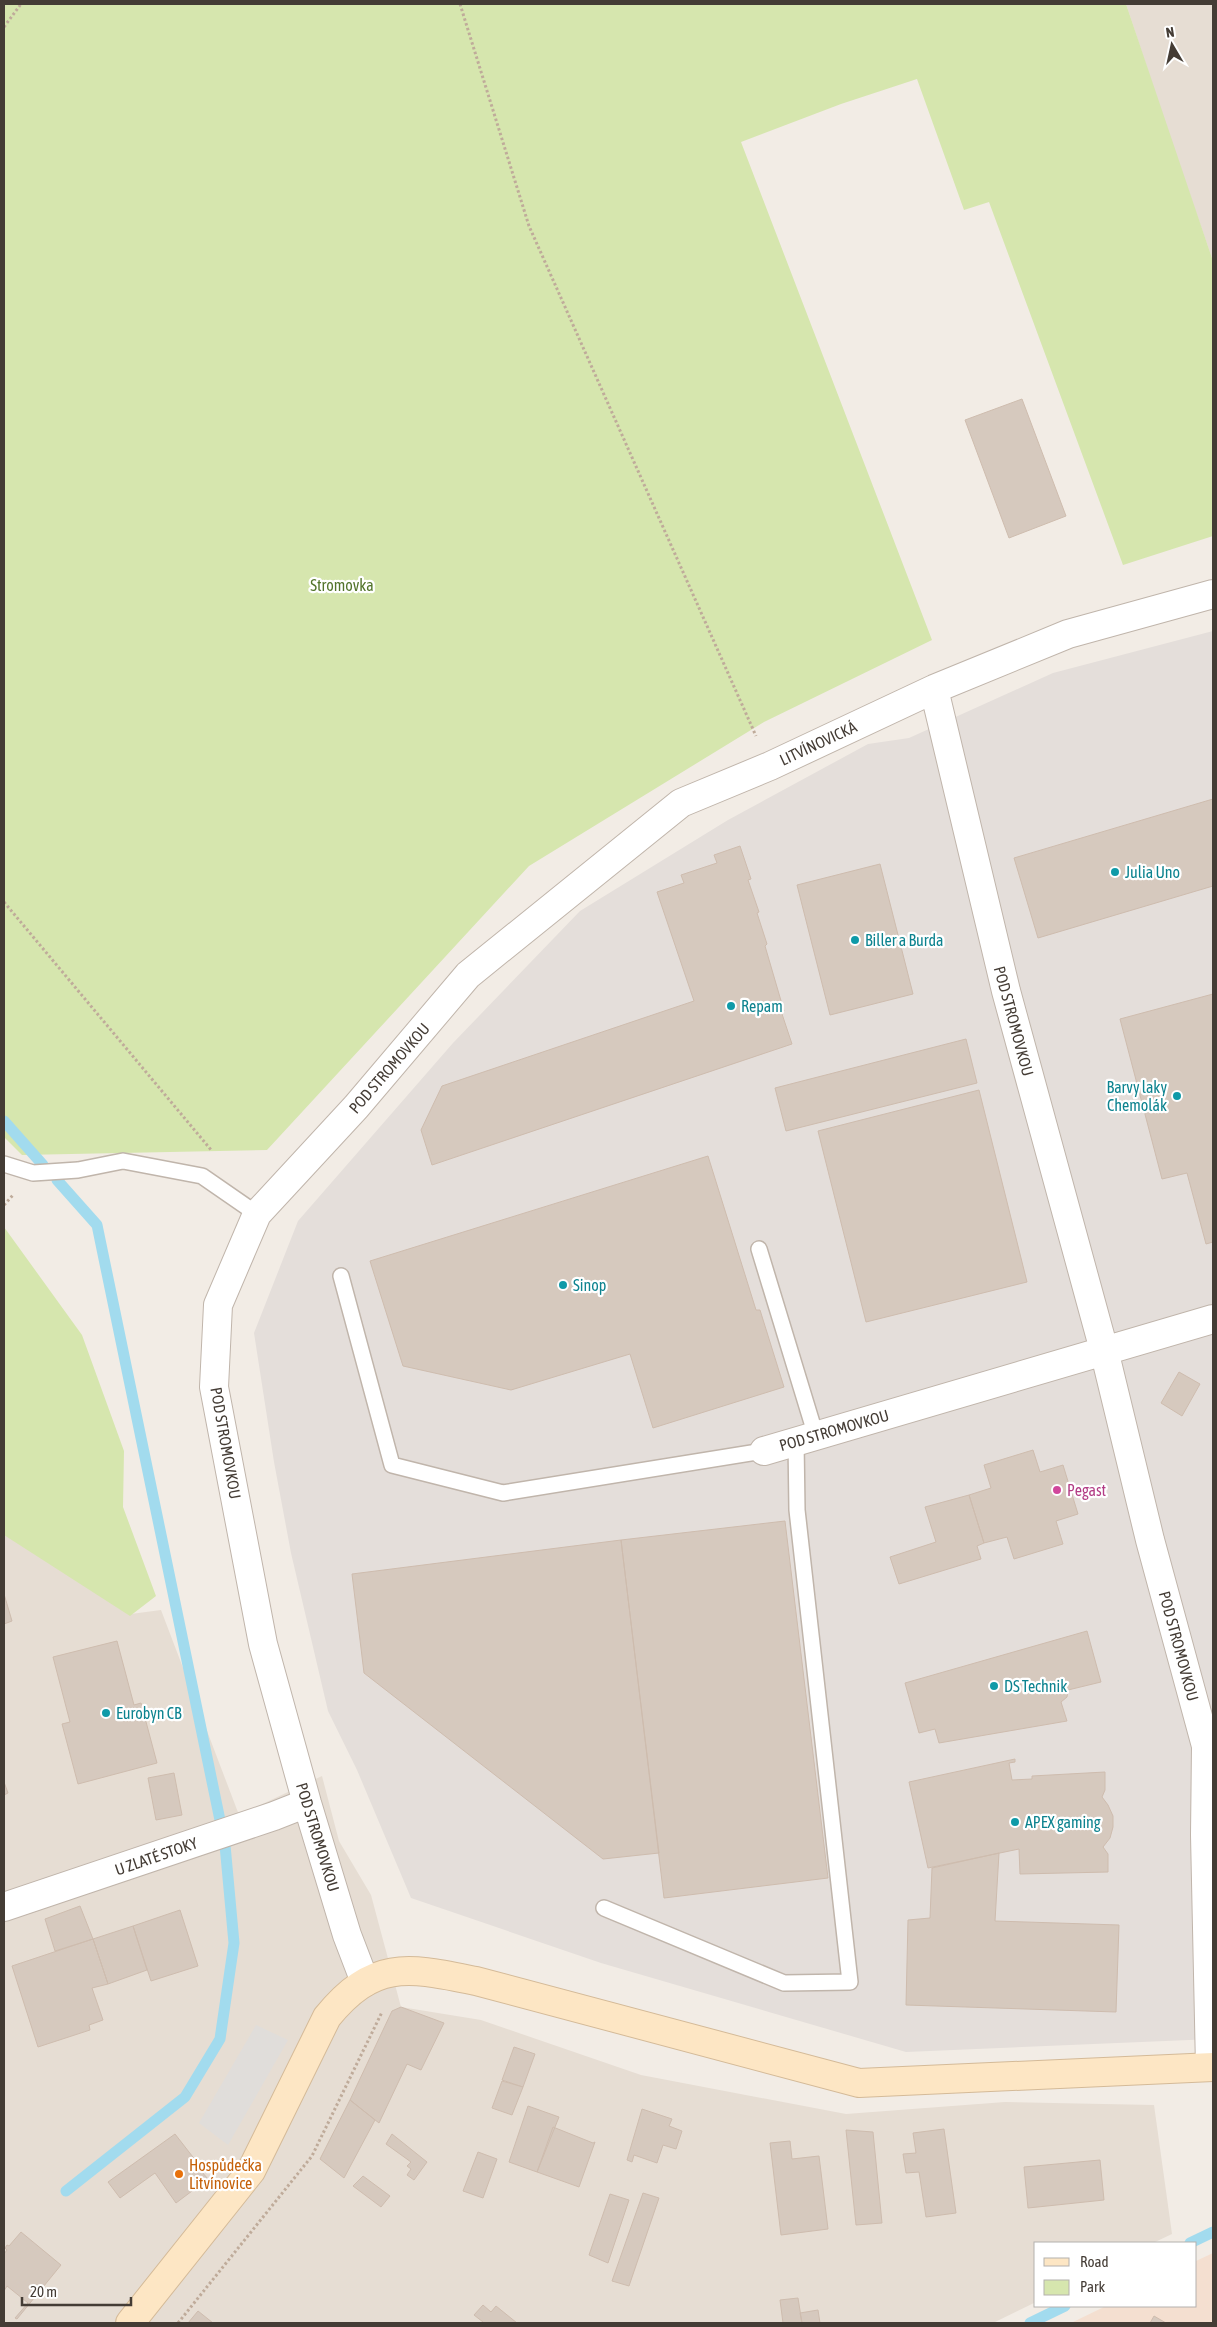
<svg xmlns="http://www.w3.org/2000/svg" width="1217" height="2327" viewBox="0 0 1217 2327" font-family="'Asap Condensed',sans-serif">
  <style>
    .residential { fill: #e6ddd3 }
    .commercial { fill: #f4dfd0 }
    .industrial { fill: #e4deda }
    .green { fill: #d6e6ae }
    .parking { fill: #e0ddda }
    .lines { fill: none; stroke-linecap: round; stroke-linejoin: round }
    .stream { stroke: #a2dbee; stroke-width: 11 }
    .building { fill: #d6c9be; stroke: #cebcae }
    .lane-casing { stroke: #c0b5ab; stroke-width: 18 }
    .street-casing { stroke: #c0b5ab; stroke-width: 30 }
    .secondary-casing { stroke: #d4ba98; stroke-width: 30 }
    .path { stroke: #bfab9a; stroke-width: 3; stroke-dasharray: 2.5 2.5; stroke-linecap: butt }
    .lane { stroke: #fff; stroke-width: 15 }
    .street { stroke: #fff; stroke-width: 28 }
    .secondary { stroke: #fde6c4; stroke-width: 28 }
    .culture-dot { fill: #0f9aa8; stroke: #fff; stroke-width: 2 }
    .hotel-dot { fill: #d1479c; stroke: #fff; stroke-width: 2 }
    .food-dot { fill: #e8710a; stroke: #fff; stroke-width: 2 }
    .labels { text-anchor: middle; stroke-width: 4.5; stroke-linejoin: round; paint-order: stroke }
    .park-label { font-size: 16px; fill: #52742a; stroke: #fff }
    .street-label { font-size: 16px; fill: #443c35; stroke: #fff }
    .culture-label { font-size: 16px; fill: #0d838f; stroke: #fff; text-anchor: start }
    .hotel-label { font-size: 16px; fill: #b23c85; stroke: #fff; text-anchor: start }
    .food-label { font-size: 16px; fill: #c56008; stroke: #fff; text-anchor: start }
  </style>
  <rect width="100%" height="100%" fill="#f2ece5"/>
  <path class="residential" d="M 1126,4 L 1213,4 L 1213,261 L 1171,140 Z
    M 4,1533 L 131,1614 L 161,1610 L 239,1815 L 322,1776 L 339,1841 L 371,1895 L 401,2007 L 481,2020 L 641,2075 L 846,2114 L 1005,2102 L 1154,2105 L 1172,2234 L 1153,2243 L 1036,2243 L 1036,2302 L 993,2323 L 4,2323 Z"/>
  <path class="commercial" d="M 1213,2253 L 1213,2323 L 1071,2323 L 1106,2306 L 1196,2306 L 1196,2261 Z"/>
  <path class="industrial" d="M 1213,631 L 1213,2039 L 906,2052 L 601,1963 L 411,1898 L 357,1770 L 328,1711 L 291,1553 L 274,1462 L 254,1333 L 298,1221 L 453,1043 L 580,911 L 728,820 L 868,744 L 909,738 L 1053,673 Z"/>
  <path class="green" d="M 4,4 L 1126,4 L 1213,261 L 1213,536 L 1123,565 L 989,202 L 964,210 L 917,79 L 841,104 L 741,142 L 932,640 L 764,722 L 529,866 L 267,1150 L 22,1155 L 4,1137 Z
    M 4,1227 L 82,1335 L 124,1451 L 123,1507 L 156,1596 L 130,1616 L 4,1535 Z"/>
  <path class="parking" d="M 256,2025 L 288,2040 L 228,2145 L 199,2123 Z"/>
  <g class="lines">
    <path class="stream" d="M 4,1121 L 43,1165
      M 57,1180 L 97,1225 L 221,1825
      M 66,2191 L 185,2097 L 220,2039 L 234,1943 L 225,1845
      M 1190,2243 L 1213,2232
      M 1030,2323 L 1065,2306"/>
  </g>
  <path class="building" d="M 1022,399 L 1066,516 L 1009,538 L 965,420 Z
    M 1213,799 L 1213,886 L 1038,938 L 1014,858 Z
    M 740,846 L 751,879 L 748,880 L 759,912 L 757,913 L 767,944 L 765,946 L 784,1011 L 781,1011 L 792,1044 L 432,1165 L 421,1130 L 442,1086 L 694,1001 L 657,892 L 684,883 L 681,875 L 717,863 L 714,855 Z
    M 880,864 L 913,994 L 830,1015 L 797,885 Z
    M 1213,994 L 1213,1242 L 1206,1244 L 1187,1173 L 1162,1179 L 1120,1019 Z
    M 966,1039 L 977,1083 L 786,1131 L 775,1088 Z
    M 979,1090 L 1027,1282 L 866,1322 L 818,1131 Z
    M 708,1156 L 756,1310 L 760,1310 L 784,1387 L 653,1428 L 630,1354 L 511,1390 L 403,1366 L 370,1261 Z
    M 1179,1372 L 1200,1384 L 1182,1416 L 1161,1403 Z
    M 1033,1450 L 1040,1472 L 1063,1465 L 1078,1514 L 1056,1521 L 1063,1544 L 1014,1559 L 1007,1537 L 984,1543 L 969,1495 L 991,1488 L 984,1465 Z
    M 969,1495 L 984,1543 L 977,1546 L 981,1559 L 899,1584 L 890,1557 L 936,1542 L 925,1507 Z
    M 785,1521 L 828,1878 L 664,1898 L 621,1540 Z
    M 621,1540 L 659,1853 L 603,1859 L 364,1673 L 352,1574 Z
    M 4,1594 L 12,1621 L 4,1624 Z
    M 1087,1631 L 1101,1682 L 1068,1690 L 1067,1697 L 1061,1702 L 1067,1721 L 939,1743 L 935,1729 L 919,1733 L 905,1683 Z
    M 117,1641 L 134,1705 L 141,1703 L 157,1763 L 78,1784 L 62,1724 L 70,1722 L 53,1657 Z
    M 1015,1759 L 1015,1762 L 1009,1763 L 1012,1780 L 1032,1779 L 1032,1776 L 1105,1772 L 1105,1790 L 1102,1797 L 1108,1805 L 1113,1816 L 1113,1827 L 1110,1838 L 1103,1847 L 1108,1854 L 1108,1872 L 1020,1874 L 1019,1849 L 928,1868 L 909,1782 Z
    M 174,1773 L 182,1815 L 156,1820 L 148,1778 Z
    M 4,1782 L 8,1793 L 4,1795 Z
    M 999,1853 L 995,1921 L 1119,1925 L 1116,2012 L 906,2005 L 908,1920 L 930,1918 L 932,1868 Z
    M 80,1906 L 93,1939 L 55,1951 L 45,1919 Z
    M 180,1910 L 198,1966 L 151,1981 L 133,1926 Z
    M 133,1926 L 147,1970 L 108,1984 L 93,1939 Z
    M 93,1939 L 108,1984 L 92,1988 L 103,2020 L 89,2025 L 90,2030 L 38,2047 L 12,1966 Z
    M 401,2007 L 444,2023 L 421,2070 L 407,2064 L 379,2123 L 350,2100 L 392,2011 Z
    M 514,2047 L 535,2054 L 523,2087 L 502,2080 Z
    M 502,2081 L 523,2087 L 512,2115 L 492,2108 Z
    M 350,2100 L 375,2120 L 344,2178 L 320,2159 Z
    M 528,2106 L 559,2117 L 537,2172 L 509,2162 Z
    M 642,2109 L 672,2119 L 669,2126 L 682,2131 L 676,2149 L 663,2145 L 657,2163 L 634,2155 L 632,2162 L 627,2160 Z
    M 553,2127 L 593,2143 L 595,2142 L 579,2187 L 537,2172 Z
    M 944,2129 L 956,2213 L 926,2217 L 919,2172 L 906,2173 L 903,2154 L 916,2153 L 913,2133 Z
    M 846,2130 L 873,2132 L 882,2223 L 856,2225 Z
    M 175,2134 L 203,2170 L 201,2171 L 208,2179 L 176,2203 L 155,2173 L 120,2198 L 108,2182 Z
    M 392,2134 L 427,2162 L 414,2180 L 407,2175 L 411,2169 L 407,2166 L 411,2162 L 386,2144 Z
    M 790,2141 L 792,2159 L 819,2156 L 828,2229 L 781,2235 L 770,2143 Z
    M 478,2152 L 497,2159 L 483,2198 L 463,2191 Z
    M 1100,2160 L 1104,2200 L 1028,2208 L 1024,2167 Z
    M 363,2176 L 390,2196 L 381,2207 L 353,2186 Z
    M 643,2193 L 659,2198 L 629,2286 L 612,2281 Z
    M 610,2194 L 629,2200 L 608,2263 L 589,2255 Z
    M 21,2232 L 61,2265 L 17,2319 L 15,2318 L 28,2303 L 7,2286 L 4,2291 L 4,2254 L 7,2250 L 5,2248 L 7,2245 L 9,2246 Z
    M 798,2298 L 802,2323 L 783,2323 L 780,2300 Z
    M 483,2305 L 491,2312 L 496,2306 L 517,2323 L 481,2323 L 483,2322 L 474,2315 Z
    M 818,2310 L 820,2323 L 802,2323 L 800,2313 Z
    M 198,2311 L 213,2323 L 188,2323 Z
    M 1154,2316 L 1166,2323 L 1150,2323 Z"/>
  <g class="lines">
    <defs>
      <path id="lane" d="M 4,1164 L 33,1173 L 78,1170 L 123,1161 L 202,1176 L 257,1214
        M 759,1249 L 816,1436
        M 341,1276 L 392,1465 L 503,1493 L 764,1451
        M 604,1908 L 784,1983 L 850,1982 L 797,1510 L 796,1441"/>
      <path id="street" d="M 934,689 L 1006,991 L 1104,1350 L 1150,1540 L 1206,1746 L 1205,1835 L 1210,2067
        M 764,1451 L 1213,1319
        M 4,1907 L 274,1816 L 307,1803
        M 365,1982 L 347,1935 L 307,1803 L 263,1644 L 214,1387 L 218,1305 L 257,1214 L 356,1107 L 468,975 L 681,803 L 770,766 L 934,689 L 1068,634 L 1213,594"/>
      <path id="secondary" d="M 130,2323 L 251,2171 L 327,2017 C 375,1958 410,1968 476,1981 L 859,2083 L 1213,2067"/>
    </defs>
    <use href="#lane" class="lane-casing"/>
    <use href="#street" class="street-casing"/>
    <use href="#secondary" class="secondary-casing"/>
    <path class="path" d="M 460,4 L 529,226 L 756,736
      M 4,27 L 21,4
      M 4,902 L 212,1151
      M 4,1205 L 14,1194
      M 178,2323 L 312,2156 L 382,2012"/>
    <use href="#lane" class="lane"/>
    <use href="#street" class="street"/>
    <use href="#secondary" class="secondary"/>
  </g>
  <g class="culture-dot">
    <circle cx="1115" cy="872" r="5"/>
    <circle cx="855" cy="940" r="5"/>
    <circle cx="731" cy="1006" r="5"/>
    <circle cx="1177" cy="1096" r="5"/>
    <circle cx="563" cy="1285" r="5"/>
    <circle cx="994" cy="1686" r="5"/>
    <circle cx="106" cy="1713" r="5"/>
    <circle cx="1015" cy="1822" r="5"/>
  </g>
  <circle class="hotel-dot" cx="1057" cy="1490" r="5"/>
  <circle class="food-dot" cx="179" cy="2174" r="5"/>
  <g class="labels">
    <g class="park-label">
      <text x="342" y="591">Stromovka</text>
    </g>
    <g class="street-label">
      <text transform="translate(818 743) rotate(-25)" y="6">LITVÍNOVICKÁ</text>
      <text transform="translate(1014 1021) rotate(75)" y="6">POD STROMOVKOU</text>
      <text transform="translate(389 1068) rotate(-49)" y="6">POD STROMOVKOU</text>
      <text transform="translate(834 1430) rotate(-16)" y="6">POD STROMOVKOU</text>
      <text transform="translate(226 1443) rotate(80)" y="6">POD STROMOVKOU</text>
      <text transform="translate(1179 1646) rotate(75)" y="6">POD STROMOVKOU</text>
      <text transform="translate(318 1837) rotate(73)" y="6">POD STROMOVKOU</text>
      <text transform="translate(156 1856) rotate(-19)" y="6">U ZLATÉ STOKY</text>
    </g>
    <g class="culture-label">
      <text x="1125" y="878">Julia Uno</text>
      <text x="865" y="946">Biller a Burda</text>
      <text x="741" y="1012">Repam</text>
      <text x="1167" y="1093" text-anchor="end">Barvy laky<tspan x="1167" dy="18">Chemolák</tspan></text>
      <text x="573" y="1291">Sinop</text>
      <text x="1004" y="1692">DS Technik</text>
      <text x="116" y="1719">Eurobyn CB</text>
      <text x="1025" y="1828">APEX gaming</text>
    </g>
    <g class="hotel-label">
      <text x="1067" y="1496">Pegast</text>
    </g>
    <g class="food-label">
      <text x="189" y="2171">Hospůdečka<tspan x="189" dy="18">Litvínovice</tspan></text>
    </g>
  </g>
  <rect width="1217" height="2327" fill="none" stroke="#443c35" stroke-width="10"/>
  <rect x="1034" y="2242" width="162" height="65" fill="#ffffff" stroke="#b4b1ae"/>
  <rect x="1044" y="2258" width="25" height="8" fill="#fde6c4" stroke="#b4b1ae"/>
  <text x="1080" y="2267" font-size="15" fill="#443c35">Road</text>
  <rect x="1044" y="2280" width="25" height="15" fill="#d6e6ae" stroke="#b4b1ae"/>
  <text x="1080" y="2292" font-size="15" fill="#443c35">Park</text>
  <g transform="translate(1172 45) rotate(351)" stroke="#ffffff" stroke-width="4" paint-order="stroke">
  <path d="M0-4L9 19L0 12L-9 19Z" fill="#443c35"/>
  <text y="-8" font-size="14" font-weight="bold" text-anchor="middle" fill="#443c35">N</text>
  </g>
  <path d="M22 2297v8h109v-8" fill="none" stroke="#443c35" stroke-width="2.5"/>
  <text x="30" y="2297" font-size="15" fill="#443c35" stroke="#ffffff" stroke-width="4" paint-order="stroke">20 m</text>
</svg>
